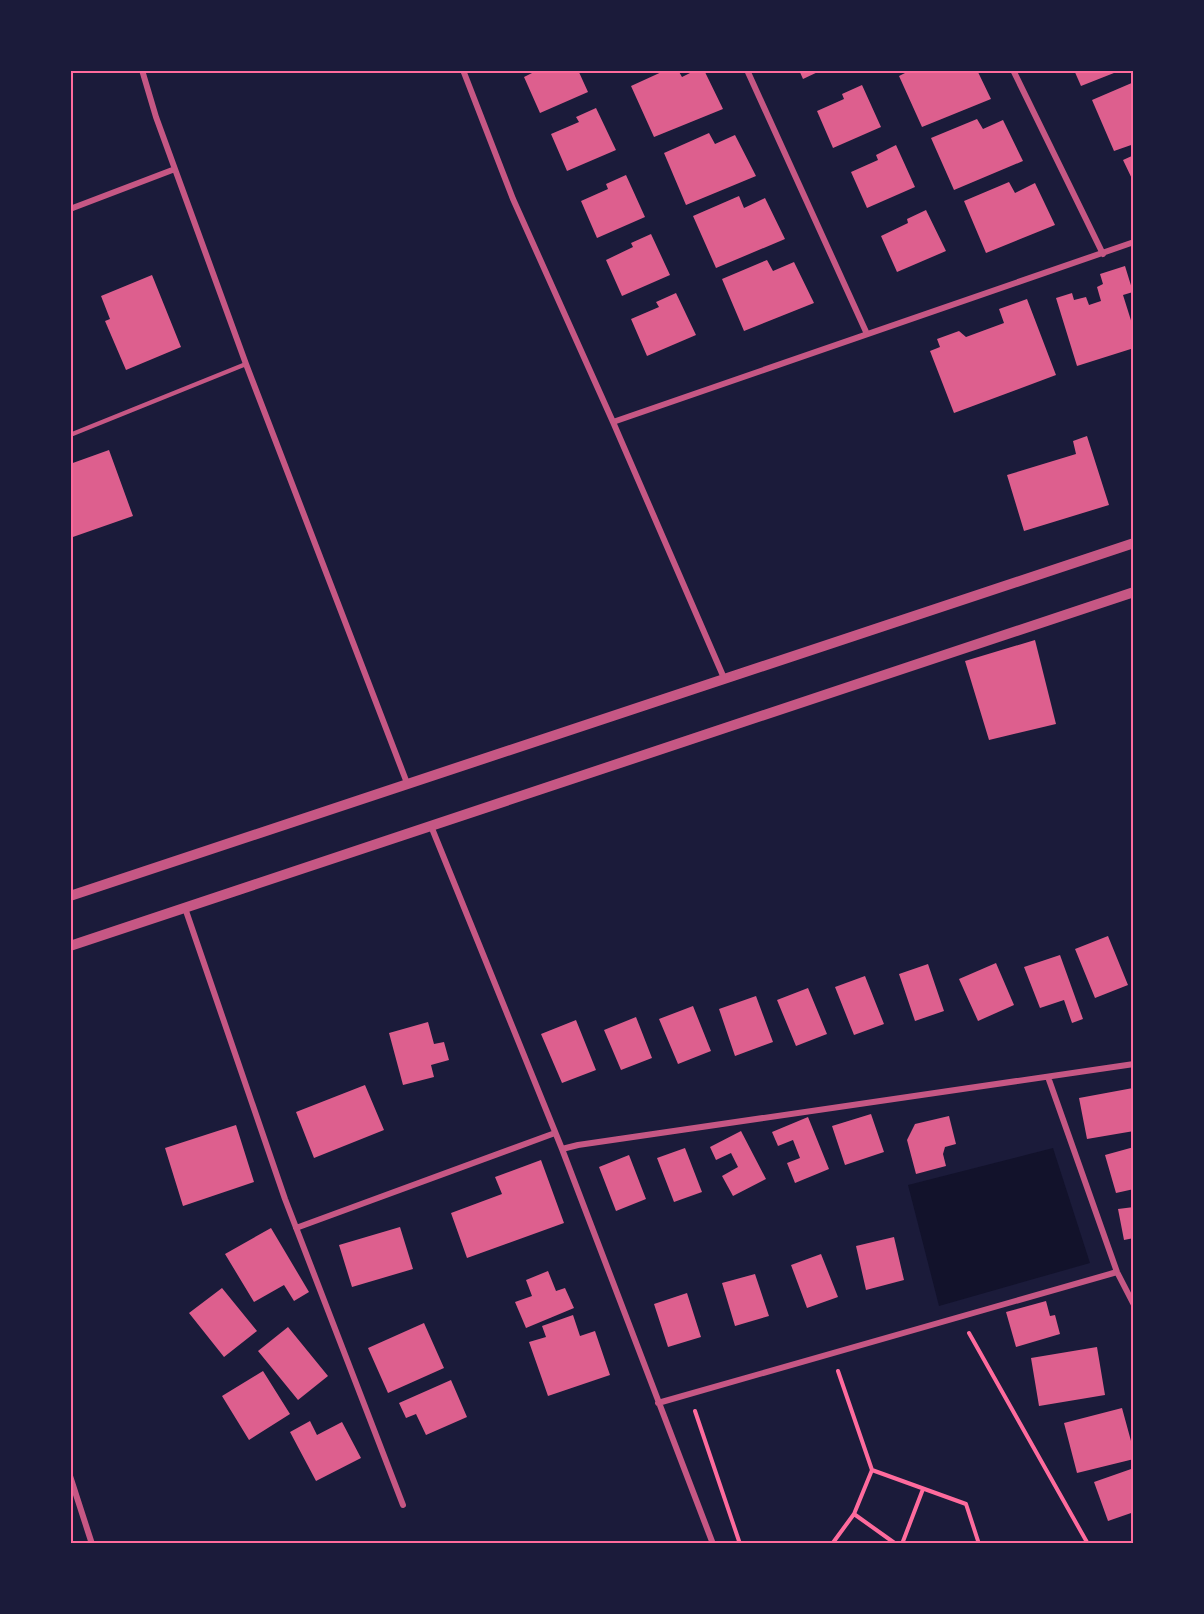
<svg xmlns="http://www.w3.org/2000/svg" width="1204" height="1614" viewBox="0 0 1204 1614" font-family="'Archivo Narrow',sans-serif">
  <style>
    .water { fill: #12122b }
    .building { fill: #dd5f8e }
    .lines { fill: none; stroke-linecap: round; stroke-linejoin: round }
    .path { stroke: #ff6b9d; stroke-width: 4 }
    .service { stroke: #c65784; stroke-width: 4.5 }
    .minor { stroke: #c65784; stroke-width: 6 }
    .tertiary { stroke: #c65784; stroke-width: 10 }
    .neatline { fill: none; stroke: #ff6b9d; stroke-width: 2 }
  </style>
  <rect width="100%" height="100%" fill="#1b1b3a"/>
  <path class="water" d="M 1053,1148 L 1090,1263 L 939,1306 L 908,1185 Z"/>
  <path class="building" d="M 538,70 L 578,70 L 588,92 L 540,113 L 524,77 Z
    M 666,70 L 678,70 L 682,77 L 696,70 L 704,70 L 723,109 L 654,137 L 631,86 Z
    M 799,70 L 822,70 L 803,79 Z
    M 911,70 L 977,70 L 991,99 L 922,127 L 899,76 Z
    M 1074,70 L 1119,70 L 1119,71 L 1081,86 Z
    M 1134,82 L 1134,144 L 1114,151 L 1092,100 Z
    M 862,85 L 881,127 L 833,148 L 817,111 L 844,99 L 842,94 Z
    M 596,108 L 616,150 L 567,171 L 551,134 L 579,122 L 576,117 Z
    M 977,119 L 983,129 L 1003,120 L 1023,161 L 954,190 L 931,138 Z
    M 709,133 L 715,144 L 735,135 L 756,176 L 686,205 L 664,153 Z
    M 896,145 L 915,187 L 867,208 L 851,172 L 878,160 L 876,155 Z
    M 1134,155 L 1134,183 L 1123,160 Z
    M 626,175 L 645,217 L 597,238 L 581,201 L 608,189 L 606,184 Z
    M 1009,182 L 1015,193 L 1035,183 L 1055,225 L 986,253 L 964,201 Z
    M 739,196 L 744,208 L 765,198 L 785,239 L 716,268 L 693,216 Z
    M 926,210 L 946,251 L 897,272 L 881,236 L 908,223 L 907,219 Z
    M 651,234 L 670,275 L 622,296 L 606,260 L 633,247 L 631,243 Z
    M 767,260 L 773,271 L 794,262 L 814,303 L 744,331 L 722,279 Z
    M 1125,266 L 1133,292 L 1123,295 L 1134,330 L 1134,348 L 1077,366 L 1056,298 L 1072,293 L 1074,300 L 1086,297 L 1089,305 L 1101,301 L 1097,287 L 1103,284 L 1100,274 Z
    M 152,275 L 181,347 L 126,370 L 105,321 L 110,319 L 101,296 Z
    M 676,293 L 696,335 L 647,356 L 631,319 L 659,307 L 656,302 Z
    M 1027,299 L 1056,375 L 954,413 L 930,351 L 940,347 L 937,339 L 959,331 L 966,337 L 1004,323 L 999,309 Z
    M 1087,436 L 1109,505 L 1024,531 L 1007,475 L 1076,454 L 1073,441 Z
    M 109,450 L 133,516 L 70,538 L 70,464 Z
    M 1035,640 L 1056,724 L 989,740 L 965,661 Z
    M 1108,936 L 1128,985 L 1095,998 L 1075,949 Z
    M 1060,955 L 1083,1019 L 1072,1023 L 1064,1000 L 1040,1008 L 1024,967 Z
    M 996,963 L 1014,1005 L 978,1021 L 959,979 Z
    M 928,964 L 944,1011 L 915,1021 L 899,974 Z
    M 865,976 L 884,1024 L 854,1035 L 835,987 Z
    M 808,988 L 827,1034 L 796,1046 L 777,1000 Z
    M 756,996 L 773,1042 L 735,1056 L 719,1009 Z
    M 693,1006 L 711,1051 L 678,1064 L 659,1019 Z
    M 636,1017 L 652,1058 L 621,1070 L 604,1030 Z
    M 576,1020 L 596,1070 L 562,1083 L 541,1034 Z
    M 428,1022 L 434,1044 L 444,1042 L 449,1060 L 431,1065 L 434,1077 L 403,1085 L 389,1033 Z
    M 365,1085 L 384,1130 L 314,1158 L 296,1112 Z
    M 1133,1088 L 1134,1131 L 1087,1139 L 1079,1098 Z
    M 871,1114 L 884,1152 L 845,1165 L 832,1126 Z
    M 949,1116 L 956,1144 L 945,1147 L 943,1154 L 946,1166 L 916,1174 L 907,1140 L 915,1124 Z
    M 808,1117 L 829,1169 L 795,1183 L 787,1163 L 800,1158 L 793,1140 L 778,1146 L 772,1132 Z
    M 236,1125 L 254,1182 L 183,1206 L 165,1148 Z
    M 741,1131 L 766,1179 L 733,1196 L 722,1176 L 738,1167 L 731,1153 L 716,1160 L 710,1147 Z
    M 1134,1147 L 1134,1189 L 1116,1193 L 1105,1155 Z
    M 685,1148 L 702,1192 L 674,1202 L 657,1158 Z
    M 629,1155 L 646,1199 L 616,1211 L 599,1167 Z
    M 541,1160 L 564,1223 L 467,1258 L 451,1213 L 502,1194 L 495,1177 Z
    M 1134,1207 L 1134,1238 L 1124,1240 L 1118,1209 Z
    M 400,1227 L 413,1269 L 352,1287 L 339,1245 Z
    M 271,1228 L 309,1292 L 294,1301 L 284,1285 L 254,1302 L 225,1254 Z
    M 894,1237 L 904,1280 L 866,1290 L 856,1246 Z
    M 821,1254 L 838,1297 L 807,1308 L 791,1265 Z
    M 548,1271 L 556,1291 L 565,1288 L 574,1308 L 526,1328 L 515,1302 L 532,1296 L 526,1280 Z
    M 755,1274 L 769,1316 L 735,1326 L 722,1283 Z
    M 222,1288 L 257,1331 L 224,1357 L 189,1313 Z
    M 687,1293 L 701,1337 L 668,1347 L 654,1304 Z
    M 1046,1301 L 1050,1316 L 1055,1315 L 1060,1334 L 1016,1347 L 1006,1312 Z
    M 573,1315 L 580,1336 L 595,1331 L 610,1375 L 548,1396 L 529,1342 L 546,1337 L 542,1326 Z
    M 424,1323 L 444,1368 L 388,1393 L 368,1348 Z
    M 288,1327 L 328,1376 L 298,1400 L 258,1351 Z
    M 1097,1347 L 1105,1395 L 1039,1406 L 1031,1358 Z
    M 263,1371 L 290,1414 L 249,1440 L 222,1396 Z
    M 451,1380 L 467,1417 L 426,1435 L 416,1414 L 406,1418 L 399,1403 Z
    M 1122,1408 L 1134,1452 L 1134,1459 L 1077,1473 L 1064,1423 Z
    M 310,1421 L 317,1435 L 342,1422 L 361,1458 L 316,1481 L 290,1432 Z
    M 1134,1468 L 1134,1512 L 1108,1521 L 1094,1482 Z"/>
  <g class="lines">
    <path class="path" d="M 969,1333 L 1088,1544
      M 695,1411 L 740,1544
      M 872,1470 L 966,1504 L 979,1544
      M 854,1514 L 896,1544
      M 832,1544 L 854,1514 L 872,1470 L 838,1371
      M 902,1544 L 923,1489"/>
    <path class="service" d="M 70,435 L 246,364"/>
    <path class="minor" d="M 142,70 L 156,117 L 246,364 L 407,783
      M 463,70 L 513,199 L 613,422 L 724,678
      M 747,70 L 867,334
      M 1013,70 L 1103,254
      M 70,209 L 175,169
      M 613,422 L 1134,242
      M 431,826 L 562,1149 L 713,1544
      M 185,908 L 285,1199 L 403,1505
      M 1048,1077 L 1117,1272 L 1134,1305
      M 562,1149 L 578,1145 L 1134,1064
      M 296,1228 L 555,1133
      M 658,1403 L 1117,1272
      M 70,1476 L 92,1544"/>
    <path class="tertiary" d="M 70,896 L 1134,543
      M 70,946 L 1134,592"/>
  </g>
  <rect width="1204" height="1614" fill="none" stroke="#1b1b3a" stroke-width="144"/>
  <rect x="72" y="72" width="1060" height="1470" class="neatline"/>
</svg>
